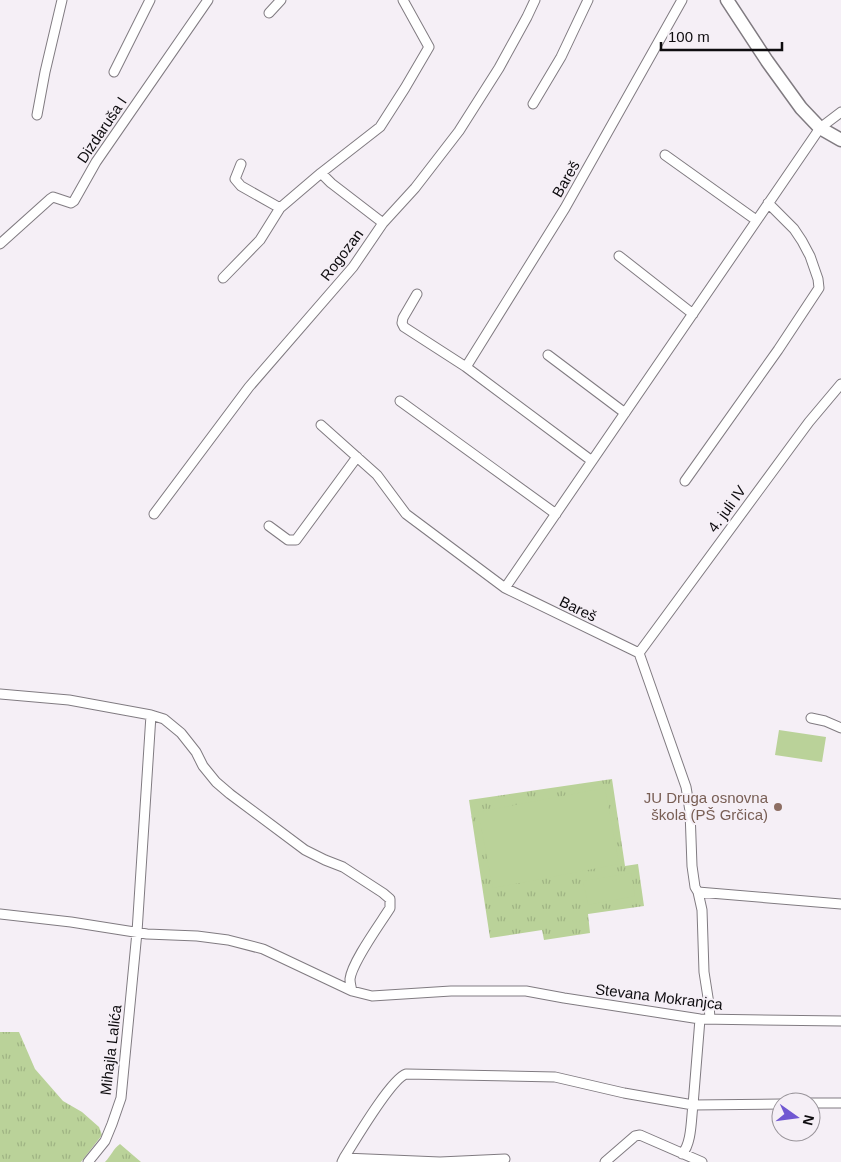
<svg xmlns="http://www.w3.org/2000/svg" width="841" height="1162" viewBox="0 0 841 1162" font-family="Arial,sans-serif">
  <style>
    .grass { fill: url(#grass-tufts) }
    .pitch { fill: #bad299 }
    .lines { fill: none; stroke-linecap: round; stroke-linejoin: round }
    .street-casing { stroke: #807b81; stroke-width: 11 }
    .secondary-casing { stroke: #807b81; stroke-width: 15 }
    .street { stroke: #fff; stroke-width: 9 }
    .secondary { stroke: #fff; stroke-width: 12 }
    .education-dot { fill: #8d6e63; stroke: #f5eff6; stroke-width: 2 }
    .labels { text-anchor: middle; stroke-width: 4; stroke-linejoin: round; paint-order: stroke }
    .street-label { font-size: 15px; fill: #0e0c0f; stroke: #f5eff6 }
    .education-label { font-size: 15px; fill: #785e54; stroke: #f5eff6; text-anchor: end }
  </style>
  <defs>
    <pattern id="grass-tufts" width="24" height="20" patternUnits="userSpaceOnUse" patternTransform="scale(1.25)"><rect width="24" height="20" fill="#bad299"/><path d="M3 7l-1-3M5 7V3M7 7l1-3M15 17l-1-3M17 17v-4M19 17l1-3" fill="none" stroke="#9fb383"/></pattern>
  </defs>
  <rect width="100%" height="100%" fill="#f5eff6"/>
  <path class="grass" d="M 612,779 L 625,866 L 638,864 L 644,906 L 588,914 L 590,933 L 544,940 L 542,930 L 490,938 L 469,800 Z
    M 0,1032 L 19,1032 L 35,1069 L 63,1101 L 82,1112 L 99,1127 L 102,1135 L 81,1162 L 0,1162 Z
    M 120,1144 L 141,1162 L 105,1162 C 111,1156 113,1149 120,1144 Z"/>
  <path class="pitch" d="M 779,730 L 826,737 L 822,762 L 775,755 Z
    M 605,788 L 619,864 L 493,888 L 478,812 Z
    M 631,873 L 635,896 L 588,905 L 583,881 Z"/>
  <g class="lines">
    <defs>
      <path id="street" d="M 269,13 L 281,0
        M 114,72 L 150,0
        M 533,104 L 561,57 L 588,0
        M 37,115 L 45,72 L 62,0
        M 665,155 L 756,220
        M 241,164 L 235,179 L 241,186 L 280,208
        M 321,173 L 331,183 L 383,223
        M 0,244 L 50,199 L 53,197 L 71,203 L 74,201 L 96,162 L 208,0
        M 619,256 L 693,314
        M 223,278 L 260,240 L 280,208 L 321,173 L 380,127 L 405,88 L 429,47 L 403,0
        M 417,294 L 403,318 L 402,323 L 404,327 L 466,367
        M 548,355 L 625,413
        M 400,401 L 556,514
        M 321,425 L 377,475 L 406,514 L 505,588 L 639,653
        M 592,461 L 466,367 L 565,208 L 682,0
        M 685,481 L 778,350 L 819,288 L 818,279 L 810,256 L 802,241 L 794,229 L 768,203
        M 154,514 L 249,387 L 353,267 L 383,223 L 415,188 L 459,131 L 499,68 L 527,17 L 535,0
        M 269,526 L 288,540 L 296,540 L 357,457
        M 505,588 L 820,128 L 841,112
        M 639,653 L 686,787 L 690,811 L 692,866 L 695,887 L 698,892 L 702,910 L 704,972 L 709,1004 L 710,1019
        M 639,653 L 792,445 L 809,422 L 841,384
        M 0,694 L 69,700 L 151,715 L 164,719 L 181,733 L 196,752 L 203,766 L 216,782 L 230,794 L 305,850 L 325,860 L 343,867 L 383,893 L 390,899 L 390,908 C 380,924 352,962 350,979 C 350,983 351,987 352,991
        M 811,718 L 825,721 L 841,728
        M 698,892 L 841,904
        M 0,914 L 71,922 L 147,934 L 197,936 L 228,940 L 263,949 L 352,991 L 372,996 L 451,991 L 526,991 L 564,998 L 700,1019 L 841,1021
        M 811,1103 L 841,1103
        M 682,1154 C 692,1143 691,1119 693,1105 L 781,1104
        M 344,1158 C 354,1142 391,1079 406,1074 L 555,1077 L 624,1093 L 693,1105 L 700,1019
        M 88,1162 L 105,1141 L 112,1124 L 121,1098 L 137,932 L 151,715
        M 342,1162 L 344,1158 L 440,1162 L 505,1159
        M 605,1162 L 635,1136 L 640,1135 L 702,1162"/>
      <path id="secondary" d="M 727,0 L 767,61 L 801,108 L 820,128 L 841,140"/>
    </defs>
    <use href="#street" class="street-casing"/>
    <use href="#secondary" class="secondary-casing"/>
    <use href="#street" class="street"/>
    <use href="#secondary" class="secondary"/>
  </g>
  <circle class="education-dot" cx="778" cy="807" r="5"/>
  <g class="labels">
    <g class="street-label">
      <text transform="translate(102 130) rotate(-56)" y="5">Dizdaruša I</text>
      <text transform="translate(566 179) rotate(-60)" y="5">Bareš</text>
      <text transform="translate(342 255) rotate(-53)" y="5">Rogozan</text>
      <text transform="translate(727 509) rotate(-54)" y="5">4. juli IV</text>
      <text transform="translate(578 609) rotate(26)" y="5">Bareš</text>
      <text transform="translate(659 997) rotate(7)" y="5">Stevana Mokranjca</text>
      <text transform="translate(111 1050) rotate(-83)" y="5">Mihajla Lalića</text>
    </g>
    <g class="education-label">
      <text x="768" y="803">JU Druga osnovna<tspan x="768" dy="17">škola (PŠ Grčica)</tspan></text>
    </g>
  </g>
  <g transform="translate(796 1117) rotate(104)"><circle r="24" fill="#f5eff6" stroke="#99949a"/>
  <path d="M0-4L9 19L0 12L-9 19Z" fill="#7058d2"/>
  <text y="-8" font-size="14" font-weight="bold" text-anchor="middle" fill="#0e0c0f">N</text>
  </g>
  <path d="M661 42v8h121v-8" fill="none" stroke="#0e0c0f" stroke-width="2.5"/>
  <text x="668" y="42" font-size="15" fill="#0e0c0f" stroke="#f5eff6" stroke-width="4" paint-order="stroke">100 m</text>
</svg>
